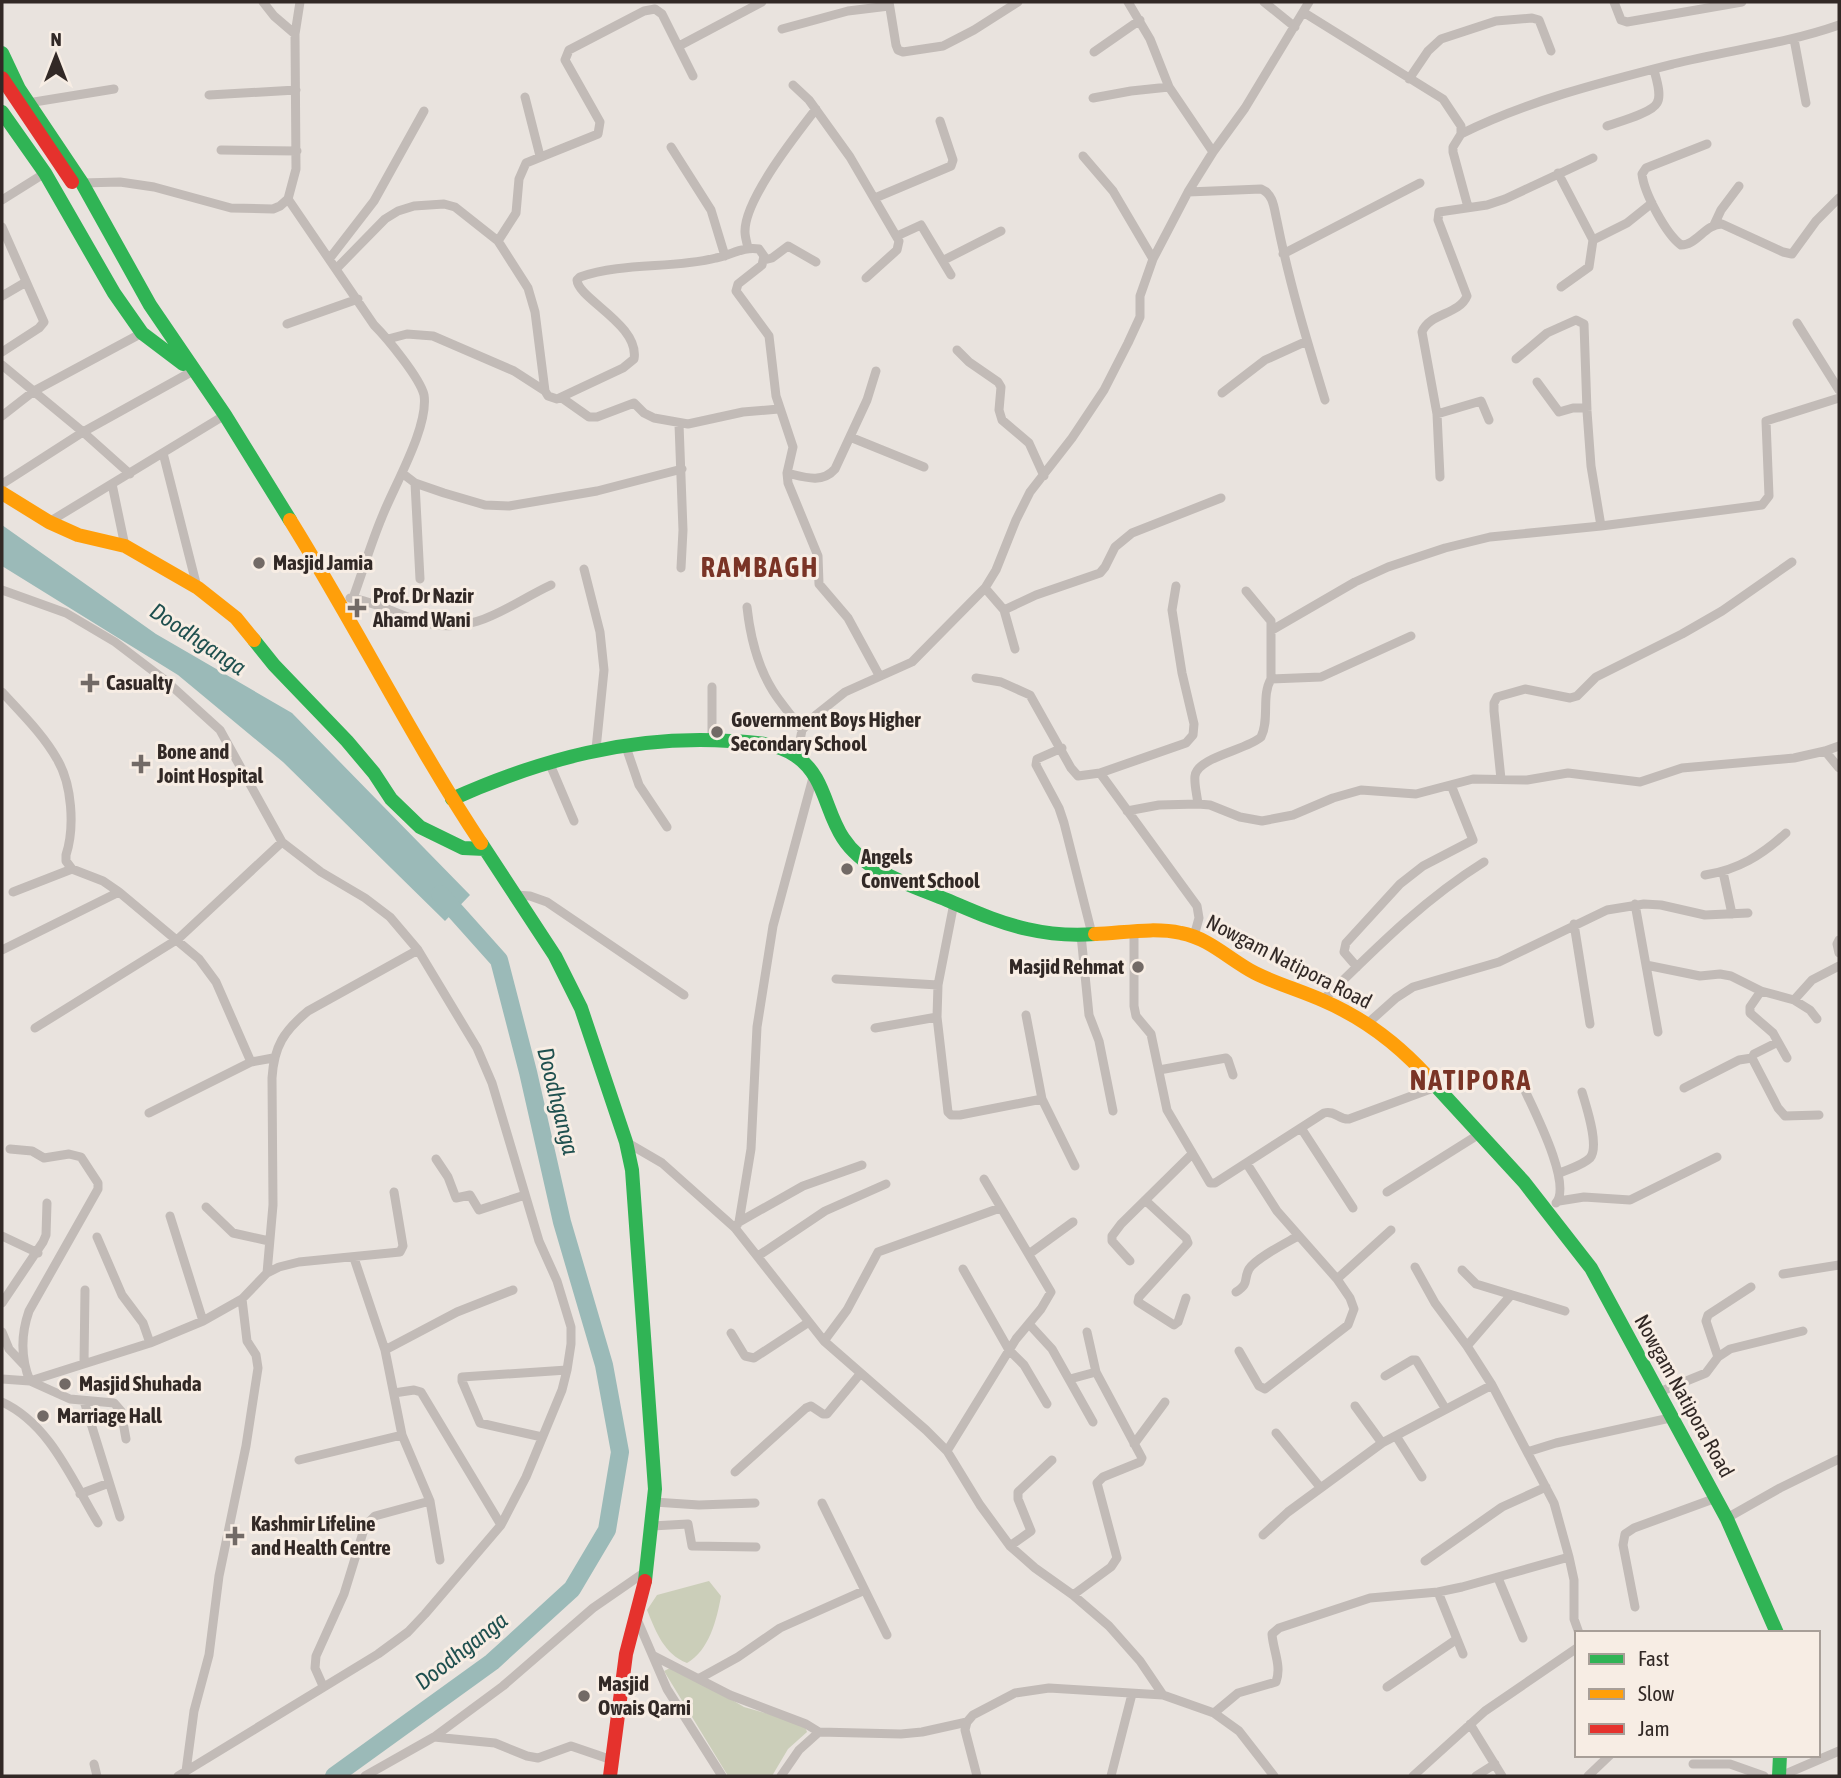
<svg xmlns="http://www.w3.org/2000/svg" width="1841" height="1778" viewBox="0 0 1841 1778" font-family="'Asap Condensed',sans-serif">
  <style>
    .green { fill: #cbceb9 }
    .water { fill: #9bbab8 }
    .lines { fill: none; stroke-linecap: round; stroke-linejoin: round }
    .river { stroke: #9bbab8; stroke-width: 18 }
    .street { stroke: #c2bbb7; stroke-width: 9 }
    .fast { stroke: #30b455; stroke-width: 14 }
    .slow { stroke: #ff9f0a; stroke-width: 14 }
    .jam { stroke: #e5322d; stroke-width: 14 }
    .jam-bridge { stroke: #e5322d; stroke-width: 14 }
    .poi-dot { fill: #726a66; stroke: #f7ede4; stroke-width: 2.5 }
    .labels { text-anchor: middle; stroke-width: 6; stroke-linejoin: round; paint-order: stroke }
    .poi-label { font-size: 21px; font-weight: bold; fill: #322926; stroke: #f7ede4; text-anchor: start }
    .street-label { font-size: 21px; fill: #322926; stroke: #f7ede4 }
    .water-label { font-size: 23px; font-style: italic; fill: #1f504f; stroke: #f7ede4 }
    .district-label { font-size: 28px; font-weight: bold; letter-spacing: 2px; fill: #7a3426; stroke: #f7ede4 }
  </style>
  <rect width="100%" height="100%" fill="#e9e3de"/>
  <path class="green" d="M 709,1581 L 721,1596 C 717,1619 709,1651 687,1663 C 664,1654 656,1632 647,1610 L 657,1595 Z
    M 670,1668 L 690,1675 L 744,1707 L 804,1724 L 807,1732 L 788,1749 L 772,1776 L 728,1776 L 664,1671 Z"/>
  <path class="water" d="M 2,525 L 156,634 L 292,713 L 470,895 L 445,921 L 283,762 L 178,675 L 2,566 Z"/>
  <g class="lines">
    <path class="river" d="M 334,1776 L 492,1662 L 572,1589 L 607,1530 L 620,1452 L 604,1365 L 562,1222 L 528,1072 L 499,960 L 440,894"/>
    <path class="street" d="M 263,2 L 274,16 L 295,34
      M 889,2 L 896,45 L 898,50 L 903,52 L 943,46 L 974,30 L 1018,2
      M 1128,2 L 1150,39 L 1169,87 L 1213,152
      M 1264,2 L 1295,27
      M 1614,2 L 1621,20 L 1627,22 L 1742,2
      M 1303,12 L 1443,99 L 1461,126 L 1461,134 L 1453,147 L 1453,152 L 1468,207
      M 782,29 L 848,11 L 889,6
      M 1794,39 L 1806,103
      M 679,46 L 762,2
      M 1094,52 L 1140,20
      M 1409,79 L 1428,51 L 1441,39 L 1496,21 L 1532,18 L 1539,20 L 1551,51
      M 793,85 L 809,100 L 850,157 L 899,241 L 897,250 L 866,278
      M 209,95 L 296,90
      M 525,97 L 540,156
      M 1093,98 L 1131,91 L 1169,87
      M 28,103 L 114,89
      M 1607,126 C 1618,122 1652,113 1657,103 C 1662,95 1656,78 1654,70
      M 1461,134 C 1527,101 1602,82 1673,64 C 1729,50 1785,44 1839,25
      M 1707,144 L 1646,168 L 1642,174 C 1644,193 1666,234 1681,245 C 1697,245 1705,224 1722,224 L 1783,252 L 1792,254 L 1816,221 L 1839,198
      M 671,147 L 711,210 L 725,256
      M 221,150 L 297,151
      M 1083,156 L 1113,191 L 1153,259
      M 1558,173 L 1593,240 L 1589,267 L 1561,287
      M 82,183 L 120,182 L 154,187 L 231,208 L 273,209 L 280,206 L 288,199 L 296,169 L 295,34 L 300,2
      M 1188,192 L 1261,189 C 1274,194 1274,209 1277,221 C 1289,282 1307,341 1325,400
      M 875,198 L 951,166 L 953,160 L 940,121
      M 288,199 L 374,325 C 387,338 420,378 424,395 C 429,427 394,486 382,517 C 371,543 363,571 353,598
      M 2,200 L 45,173
      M 1714,225 L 1721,210 L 1739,186
      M 2,227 L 44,322 L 39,328 L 2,352
      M 897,236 L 921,225 L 951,275
      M 1593,240 L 1627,223 L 1652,203
      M 498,241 L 516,213 L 519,179 L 526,163 L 598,134 L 600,122 L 565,60 L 569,50 L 644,11 L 655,9 L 662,14 L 693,76
      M 748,248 C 747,243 745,237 745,232 C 744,200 796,135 816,109
      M 1283,254 L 1420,183
      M 330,258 L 374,201 L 424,111
      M 764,260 L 772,258 L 788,246 L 816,262
      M 944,260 L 1001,231
      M 337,268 L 385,219 L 398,211 L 414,206 L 444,204 L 455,207 L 498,241 L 528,288 L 535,312 L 545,391 L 548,396 L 557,399 L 623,368 L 634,359 C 640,325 578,299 577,280 L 580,277 C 623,262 673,269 716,258 C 731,255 744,246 759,249 L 764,256 L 762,265 L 738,284 L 736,291 L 769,336 L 776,396 L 793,447 L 787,473 L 788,483 L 818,556 L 819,584 L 848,618 L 879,675
      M 2,296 L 26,282
      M 1797,323 L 1839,390
      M 287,324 L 358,299
      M 388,339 L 407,334 L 433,336 L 514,371 L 545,391
      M 957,350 L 969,362 L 998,382 L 1001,387 L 999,410 L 1002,420 L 1029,443 L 1044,476
      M 1516,359 L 1547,333 L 1576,320 L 1584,324 L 1587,411 L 1591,466 L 1601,526
      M 2,365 L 83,432 L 130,474
      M 1537,382 L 1559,412 L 1573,408 L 1587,408
      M 1222,393 L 1265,360 L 1307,341
      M 562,398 L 589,417 L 597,417 L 634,403 L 644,413 L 654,418 L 688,424 L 743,412 L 779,409
      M 1437,414 L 1481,401 L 1489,420
      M 2,416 L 34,391 L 142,333
      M 679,424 L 683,530 L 681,568
      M 850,437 L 924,467
      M 163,453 L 197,587
      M 402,473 L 415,483 L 444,493 L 485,505 L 509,506 L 597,491 L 682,469
      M 787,473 C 804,477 822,484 835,469 L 867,400 L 876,371
      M 1440,477 L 1437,414 L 1422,332 C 1429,313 1459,315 1467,296 L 1438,220 L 1439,212 L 1487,205 L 1505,199 L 1593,158
      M 415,483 L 420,579
      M 2,484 L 83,432 L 193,371
      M 112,484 L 125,546
      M 49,522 L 225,415
      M 584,569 L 600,632 L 604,670 L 596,749
      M 985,588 L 1004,610 L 1015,649
      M 2,590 L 66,613 L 115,642 L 165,680 L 220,730 L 282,842 L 321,872 L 365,898 L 390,917 L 418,950 L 477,1048 L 492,1083 L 539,1241 L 557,1281 L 571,1327 L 571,1344 L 567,1370 L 562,1390 L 526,1477 L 501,1525 L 425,1614 L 408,1632 L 378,1654 L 178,1776
      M 1246,591 L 1271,621 L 1271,679
      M 350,598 C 378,602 399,616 426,623 C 477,635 508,605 551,585
      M 747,607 C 750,635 758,667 773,691 C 781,704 793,717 802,730
      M 1004,610 L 1036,595 L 1100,573 L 1105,567 L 1115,547 L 1132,533 L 1221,498
      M 1272,630 L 1355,582 L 1388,567 L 1445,548 L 1490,537 L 1601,526 L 1762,505 L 1769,496 L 1766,421 L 1839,398
      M 976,678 L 1001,682 L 1030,695 L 1071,768 L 1078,776 L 1100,773 L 1186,743 L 1193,735 L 1194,724 L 1182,673 L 1172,610 L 1176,586
      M 2,692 C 21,713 43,734 57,759 C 72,784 75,827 66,855 L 66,861 L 72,869
      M 712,738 L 712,687
      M 625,744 L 639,785 L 667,827
      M 1062,748 L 1037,759 L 1036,765 L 1059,808 L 1064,823 L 1092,934
      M 1825,751 L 1839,768
      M 797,756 L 802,730 L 816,715 L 845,692 L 912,662 L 985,588 L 996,570 L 1016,520 L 1030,492 L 1072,438 L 1104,390 L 1128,343 L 1140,317 L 1140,296 L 1153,259 L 1188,192 L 1213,152 L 1245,108 L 1309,2
      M 549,762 L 574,821
      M 1100,773 L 1197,906 L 1199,918 L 1194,936
      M 1501,779 L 1494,711 L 1494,703 L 1497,697 L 1525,689 L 1570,698 L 1577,696 L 1596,677 L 1682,634 L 1722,611 L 1792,562
      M 1198,804 C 1197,795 1194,784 1195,776 C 1197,757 1247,750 1261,737 C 1270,719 1261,696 1271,679 L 1321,677 L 1411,636
      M 1127,811 L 1159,805 L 1198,804 L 1210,805 L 1240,817 L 1262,821 L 1293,815 L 1333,798 L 1361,790 L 1416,794 L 1473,779 L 1527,780 L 1568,773 L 1640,782 L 1682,768 L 1794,758 L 1825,751 L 1839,746
      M 1723,872 L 1732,914
      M 1705,875 C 1738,870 1762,855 1786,833
      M 13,892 L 72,869 L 103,881 L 119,892 L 199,959 L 216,982 L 251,1062 L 273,1058
      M 515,895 L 530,896 L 547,902 L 684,995
      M 954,903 L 938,985 L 937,1017 L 948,1112 L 951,1115 L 960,1115 L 1042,1099 L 1075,1166
      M 1635,904 L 1658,1032
      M 1574,924 L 1590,1024
      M 1134,933 L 1134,1006 L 1136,1016 L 1151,1034 L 1167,1110 L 1210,1183 L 1215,1183 L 1324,1113 C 1335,1110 1339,1120 1349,1119 L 1436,1087
      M 1081,935 L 1089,1015 L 1099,1041 L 1113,1111
      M 1839,940 L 1837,944 L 1839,953
      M 2,950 L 119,892
      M 1646,965 L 1700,976 L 1720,974 L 1731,976 L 1761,991 L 1794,1000 L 1810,1010 L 1817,1019
      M 1357,967 L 1344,952 L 1346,943 L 1400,884 L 1423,866 L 1473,840 L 1451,785
      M 836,979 L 938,985
      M 1761,991 L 1750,1007 L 1750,1013 L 1773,1033 L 1787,1058
      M 1323,1000 C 1374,950 1423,900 1484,862
      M 1794,1000 L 1812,980 L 1839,966
      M 1026,1015 L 1042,1099
      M 1367,1024 L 1396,998 L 1413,987 L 1499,962 L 1607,910 L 1644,904 L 1661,905 L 1705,915 L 1748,913
      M 35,1028 L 178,939 L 282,842
      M 875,1028 L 937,1017
      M 1778,1042 L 1754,1054 L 1752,1058 L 1778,1108 L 1785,1116 L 1819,1115
      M 1159,1070 L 1226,1058 L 1228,1060 L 1233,1075
      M 1521,1082 C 1531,1105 1573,1183 1556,1203
      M 1684,1088 L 1739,1060 L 1752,1058
      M 149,1113 L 251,1062
      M 1301,1128 L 1353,1208
      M 626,1142 L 662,1163 L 735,1228 L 824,1341 L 926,1430 L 947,1451 L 980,1505 L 1010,1546 L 1035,1568 L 1073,1595 L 1109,1626 L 1140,1661 L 1163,1695
      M 10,1149 L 32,1151 L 44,1158 L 69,1154 L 81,1157 L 98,1183 L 98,1189 L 29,1311 C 21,1334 21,1359 30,1381 L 70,1399 L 114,1403 L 121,1411 L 126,1439
      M 436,1159 L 448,1177 L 456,1198 L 470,1195 L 479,1210 L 525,1195
      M 1560,1173 C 1569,1169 1583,1165 1590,1158 C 1600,1146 1586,1106 1582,1092
      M 1387,1192 L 1481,1133
      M 1145,1200 L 1186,1238 L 1188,1243 L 1139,1297 L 1138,1302 L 1174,1325 L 1178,1322 L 1186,1298
      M 1559,1201 L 1584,1197 L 1630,1200 L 1717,1157
      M 206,1207 L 233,1233 L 269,1241
      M 170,1216 L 203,1321
      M 739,1222 L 803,1186 L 862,1165
      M 735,1228 L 739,1222 L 751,1149 L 757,1027 L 773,926 L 814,774
      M 2,1236 L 38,1253
      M 97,1237 L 122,1295 L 143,1323 L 150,1343
      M 1029,1254 L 1073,1222
      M 758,1256 L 825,1211 L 886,1184
      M 354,1258 L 385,1350 L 402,1435 L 430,1501 L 440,1560
      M 1130,1261 L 1112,1241 L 1112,1236 L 1121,1224 L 1191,1155
      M 1415,1267 L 1435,1303 L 1467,1346 L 1492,1385 L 1554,1503 L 1569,1557 L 1574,1580 L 1574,1619 L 1579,1633
      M 963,1269 L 1009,1350 L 1024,1365 L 1047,1404
      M 1462,1270 L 1476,1284 L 1565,1311
      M 267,1273 L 273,1205 L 272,1078 C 274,1046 284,1031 308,1011 L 418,950
      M 1783,1274 L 1839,1265
      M 1337,1279 L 1391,1230
      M 1236,1292 C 1250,1283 1243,1280 1249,1269 C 1256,1258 1286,1243 1298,1236
      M 2,1303 L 43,1242 L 46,1235 L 47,1203
      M 1029,1324 L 1052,1349 L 1093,1422
      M 2,1332 L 9,1349 L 24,1365
      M 731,1333 L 745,1356 L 754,1358 L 809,1322
      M 824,1341 L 847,1310 L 878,1252 L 1000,1208
      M 1467,1346 L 1511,1295
      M 385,1350 L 457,1312 L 513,1290
      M 1239,1351 L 1259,1386 L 1265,1389 L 1348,1325 L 1354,1309 L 1350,1298 L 1337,1279 L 1277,1211 L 1247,1164
      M 1718,1357 L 1706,1321 L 1708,1315 L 1751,1287
      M 84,1363 L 85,1290
      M 1385,1376 L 1412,1360 L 1416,1360 L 1445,1408
      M 2,1379 L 30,1381 L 150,1343 L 203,1321 L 242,1299 L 267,1273 L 279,1267 L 299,1262 L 400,1252 L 403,1246 L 394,1192
      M 1070,1379 L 1096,1372
      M 394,1393 L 414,1390 L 421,1392 L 501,1525
      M 1657,1393 L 1706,1373 L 1718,1357 L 1730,1349 L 1803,1331
      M 84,1401 L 120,1517
      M 2,1402 C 50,1424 72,1480 98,1523
      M 1355,1406 L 1382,1443
      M 1276,1433 L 1320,1487
      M 1396,1436 L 1422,1477
      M 542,1437 L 480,1423 L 462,1381 L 462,1377 L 567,1370
      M 1134,1444 L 1165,1402
      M 947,1451 L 1016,1339 L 1041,1309 L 1051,1292 L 984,1179
      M 1527,1452 L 1556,1443 L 1670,1418
      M 299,1460 L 402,1435
      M 735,1472 L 806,1408 L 811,1406 L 823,1414 L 827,1414 L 860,1374
      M 80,1494 L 109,1483
      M 654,1502 L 699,1505 L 755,1503
      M 822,1503 L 887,1635
      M 1727,1518 L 1780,1488 L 1839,1459
      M 652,1526 L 688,1524 L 692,1546 L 756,1547
      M 1263,1535 L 1288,1512 L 1382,1443 L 1492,1385
      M 1010,1546 L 1031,1531 L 1018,1499 L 1018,1492 L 1052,1460
      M 1425,1561 L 1502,1507 L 1546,1487
      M 1498,1578 L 1523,1638
      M 1438,1592 L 1463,1654
      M 1073,1595 L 1111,1567 L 1117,1558 L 1097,1483 L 1103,1477 L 1140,1462 L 1142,1458 L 1096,1372 L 1087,1332
      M 1635,1607 L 1623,1545 L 1625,1534 L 1634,1528 L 1716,1498
      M 636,1617 L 667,1689 L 722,1776
      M 654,1656 L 730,1695 L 806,1724 L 819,1732
      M 700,1678 L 738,1657 L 780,1628 L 863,1591
      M 323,1686 L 315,1668 L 316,1656 L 344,1594 L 365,1526 L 375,1516 L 430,1501
      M 1387,1687 L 1457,1639
      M 1214,1713 L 1238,1693 L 1276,1682 C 1282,1666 1273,1650 1272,1634 L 1279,1628 L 1370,1598 L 1438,1592 L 1462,1587 L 1569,1557
      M 1470,1724 L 1502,1776
      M 434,1737 L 495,1743 L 527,1756 L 538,1758 L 571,1746 L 612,1760
      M 94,1764 L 97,1776
      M 1693,1764 L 1730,1764 L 1764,1776
      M 186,1771 L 194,1711 L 209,1655 L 219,1576 L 246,1446 L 258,1368 L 256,1355 L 247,1341 L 242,1299
      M 365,1776 L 434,1737 L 503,1686 L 593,1608 L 648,1570
      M 781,1776 L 799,1750 L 819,1732 L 901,1734 L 922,1732 L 967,1722
      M 977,1776 L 965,1730 L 967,1722 L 973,1715 L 1015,1693 L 1049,1688 L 1163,1695 L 1214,1713 L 1239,1731 L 1274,1776
      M 1111,1776 L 1132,1694
      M 1413,1776 L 1485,1711 L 1577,1648
      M 1476,1776 L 1495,1764
      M 1588,1776 L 1610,1755
      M 1781,1776 L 1839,1751"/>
    <path class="fast" d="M 2,53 L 19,89 L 82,183 L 150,305 L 225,415 L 290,520
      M 2,112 L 45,173 L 114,293 L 142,333 L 183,364
      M 254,640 L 274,665 L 347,741 L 374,773 L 391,799 L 420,827 L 463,848 L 485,849
      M 452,799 C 541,759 631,735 730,741 C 752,742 778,743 796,756 C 825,776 825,811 843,838 C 865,872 911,885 947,900 C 973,911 999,923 1027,929 C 1049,934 1072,936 1095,934
      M 481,843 L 555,956 L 581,1008 L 626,1142 L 632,1170 L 655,1489 L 645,1581
      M 1434,1084 L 1524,1182 L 1591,1268 L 1727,1519 L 1777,1633
      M 1779,1776 L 1780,1755"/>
    <path class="slow" d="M 2,493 L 49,522 L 78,535 L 125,546 L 198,588 L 236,618 L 254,640
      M 290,520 C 356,626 412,739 481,843
      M 1095,934 C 1123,933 1153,927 1181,933 C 1209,938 1230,960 1255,973 C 1277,984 1302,991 1324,1001 C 1368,1020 1403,1048 1434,1084"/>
    <path class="jam" d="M 610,1776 L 626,1654 L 645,1581"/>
    <path class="jam-bridge" d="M 2,78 L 72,182"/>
  </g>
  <g class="poi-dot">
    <circle cx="259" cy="563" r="7"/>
    <path d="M353.5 597.5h7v7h7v7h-7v7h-7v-7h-7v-7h7z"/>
    <path d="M86.5 672.5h7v7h7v7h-7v7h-7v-7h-7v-7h7z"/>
    <circle cx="717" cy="732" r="7"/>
    <path d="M137.5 753.5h7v7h7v7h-7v7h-7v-7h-7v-7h7z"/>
    <circle cx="847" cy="869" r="7"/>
    <circle cx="1138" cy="967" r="7"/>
    <circle cx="65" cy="1384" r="7"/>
    <circle cx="43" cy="1416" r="7"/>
    <path d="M231.5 1525.5h7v7h7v7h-7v7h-7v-7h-7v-7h7z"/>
    <circle cx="584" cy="1696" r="7"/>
  </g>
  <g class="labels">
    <g class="poi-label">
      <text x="273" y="570">Masjid Jamia</text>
      <text x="373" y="603">Prof. Dr Nazir<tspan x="373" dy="24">Ahamd Wani</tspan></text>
      <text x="106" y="690">Casualty</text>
      <text x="731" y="727">Government Boys Higher<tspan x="731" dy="24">Secondary School</tspan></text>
      <text x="157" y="759">Bone and<tspan x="157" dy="24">Joint Hospital</tspan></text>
      <text x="861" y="864">Angels<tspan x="861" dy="24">Convent School</tspan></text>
      <text x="1124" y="974" text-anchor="end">Masjid Rehmat</text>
      <text x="79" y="1391">Masjid Shuhada</text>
      <text x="57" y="1423">Marriage Hall</text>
      <text x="251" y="1531">Kashmir Lifeline<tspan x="251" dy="24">and Health Centre</tspan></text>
      <text x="598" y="1691">Masjid<tspan x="598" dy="24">Owais Qarni</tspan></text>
    </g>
    <g class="street-label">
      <text transform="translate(1289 962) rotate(27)" y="7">Nowgam Natipora Road</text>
      <text transform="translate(1684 1396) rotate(61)" y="7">Nowgam Natipora Road</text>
    </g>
    <g class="water-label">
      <text transform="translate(198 639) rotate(34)" y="8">Doodhganga</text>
      <text transform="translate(558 1101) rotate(76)" y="8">Doodhganga</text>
      <text transform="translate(461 1651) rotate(-38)" y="8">Doodhganga</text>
    </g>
    <g class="district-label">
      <text x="760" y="577">RAMBAGH</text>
      <text x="1471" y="1090">NATIPORA</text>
    </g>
  </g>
  <rect width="1841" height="1778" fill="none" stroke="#322926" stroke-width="7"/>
  <rect x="1575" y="1631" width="245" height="126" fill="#f7ede4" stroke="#a89f98" stroke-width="2"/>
  <rect x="1589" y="1654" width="35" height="10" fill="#30b455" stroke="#a89f98" stroke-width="2"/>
  <text x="1638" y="1666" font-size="21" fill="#322926">Fast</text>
  <rect x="1589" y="1689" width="35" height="10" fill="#ff9f0a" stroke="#a89f98" stroke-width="2"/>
  <text x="1638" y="1701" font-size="21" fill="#322926">Slow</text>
  <rect x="1589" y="1724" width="35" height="10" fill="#e5322d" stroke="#a89f98" stroke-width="2"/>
  <text x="1638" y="1736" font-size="21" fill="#322926">Jam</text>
  <g transform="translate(56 56)" stroke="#f7ede4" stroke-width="5" paint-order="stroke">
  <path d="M0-5L12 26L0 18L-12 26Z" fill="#322926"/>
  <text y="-10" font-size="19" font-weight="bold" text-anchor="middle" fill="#322926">N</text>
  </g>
</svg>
